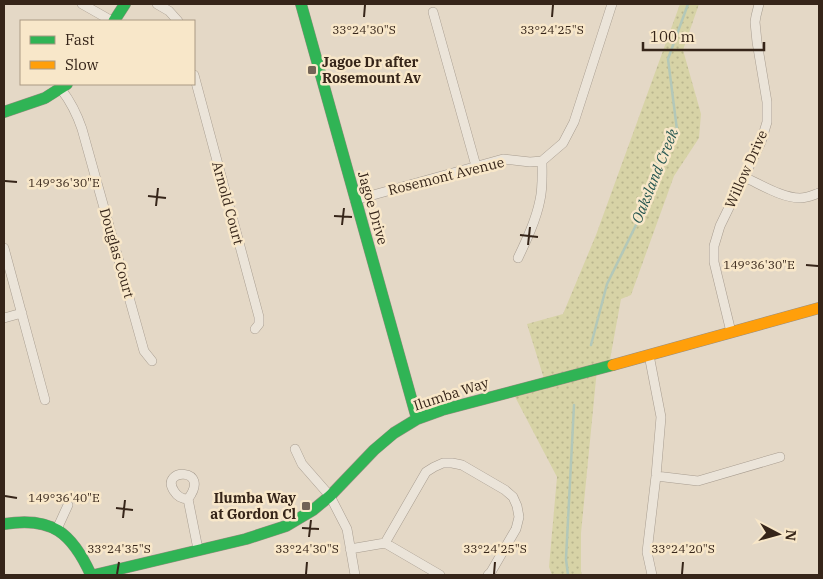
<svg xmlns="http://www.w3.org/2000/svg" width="823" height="579" viewBox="0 0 823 579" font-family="'IBM Plex Serif',serif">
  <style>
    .park { fill: url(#park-dots) }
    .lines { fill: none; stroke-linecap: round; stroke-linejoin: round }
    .stream { stroke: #b3c8b9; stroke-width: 2.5 }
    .street-casing { stroke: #a89d90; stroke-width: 10 }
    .fast-casing { stroke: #988d80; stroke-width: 12 }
    .slow-casing { stroke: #988d80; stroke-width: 12 }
    .street { stroke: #ebe4d9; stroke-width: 9 }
    .fast { stroke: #30b455; stroke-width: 11 }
    .slow { stroke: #ff9f0a; stroke-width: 11 }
    .ticks { fill: none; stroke: #362519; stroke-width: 2 }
    .poi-dot { fill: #736456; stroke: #f8e7c9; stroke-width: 2 }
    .labels { text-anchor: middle; stroke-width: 5; stroke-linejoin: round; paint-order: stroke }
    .poi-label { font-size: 14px; font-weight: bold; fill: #362519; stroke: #f8e7c9; text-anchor: start }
    .street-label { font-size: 14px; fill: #362519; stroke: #f8e7c9 }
    .water-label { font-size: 15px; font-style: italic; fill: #275751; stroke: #f8e7c9 }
    .ticks-label { font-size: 12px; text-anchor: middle; fill: #362519; stroke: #f8e7c9; stroke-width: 5; stroke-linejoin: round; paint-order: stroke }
  </style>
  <defs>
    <pattern id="park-dots" width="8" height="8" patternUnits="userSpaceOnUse" patternTransform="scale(1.25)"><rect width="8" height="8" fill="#d7d3a6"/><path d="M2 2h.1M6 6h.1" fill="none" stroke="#b9b58e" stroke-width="1.8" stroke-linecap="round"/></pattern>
  </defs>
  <rect width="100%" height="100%" fill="#e4d8c6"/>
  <path class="park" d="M 680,4 L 699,4 L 683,50 L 701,114 L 699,138 L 674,176 L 631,295 L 621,299 L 609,365 L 597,369 L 581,533 L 581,571 L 582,575 L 552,575 L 549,567 L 557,477 L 512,391 L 545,382 L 527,324 L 563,314 L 596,235 Z"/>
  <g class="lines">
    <path class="stream" d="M 591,345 L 607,284 L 636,225 L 659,157 L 677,130 L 668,59 L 688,4
      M 568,575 L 566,559 L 574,405"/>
    <defs>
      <path id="street" d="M 82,4 L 112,21
        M 157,4 L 169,11 L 178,21
        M 433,12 L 476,166
        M 194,75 L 259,317 L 259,324 L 255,329
        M 61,89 C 71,102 77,114 82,129 L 144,351 L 152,361
        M 744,177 C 760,184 782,198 800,198 C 807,198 813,195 819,193
        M 355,200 L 503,159 L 530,162 L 542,161 L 563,143 L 574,122 L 612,4
        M 4,248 L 45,400
        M 518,258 C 527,239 536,220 540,200 C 543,187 542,173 542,161
        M 4,318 L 22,313
        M 731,332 L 714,262 L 714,246 L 720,226 L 761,142 L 767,122 L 767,102 L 757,42 L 755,22 L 756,16 L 759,4
        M 649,355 L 661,417 L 656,476 L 647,552 L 652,575
        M 295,449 L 302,464 L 330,496 L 347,529 L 355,575
        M 656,476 L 698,481 L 780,457
        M 188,499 C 212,467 159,468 174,491 C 177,496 182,499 188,499 L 198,549
        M 57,529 L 68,505
        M 385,543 L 426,472 L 434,467 L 443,463 L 452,463 L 462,465 L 505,490 L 513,497 L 517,506 L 519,517 L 516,529 L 491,572 L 488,575
        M 350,549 L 385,543 L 440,575"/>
      <path id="fast" d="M 301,4 L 417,419
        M 114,21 L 125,4
        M 4,112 L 45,98 L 67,84
        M 4,524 C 52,516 72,533 91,575
        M 94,575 L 246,539 L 286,526 L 313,510 L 330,496 L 374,450 L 394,433 L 417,419 L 442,410 L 613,365"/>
      <path id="slow" d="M 613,365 L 819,308"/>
    </defs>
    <use href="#street" class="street-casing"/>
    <use href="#fast" class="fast-casing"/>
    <use href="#slow" class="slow-casing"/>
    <use href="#street" class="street"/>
    <use href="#fast" class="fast"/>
    <use href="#slow" class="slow"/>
  </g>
  <path class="ticks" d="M 364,17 L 365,5M 552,17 L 553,5M 5,181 L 17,182M 148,196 L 166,198M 156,206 L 158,188M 334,216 L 352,217M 342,225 L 344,208M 520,235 L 538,237M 528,245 L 530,227M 806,265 L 818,266M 5,496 L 17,498M 116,508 L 133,510M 123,518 L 125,500M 302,528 L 319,529M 309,537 L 311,520M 117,574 L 119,562M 306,574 L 307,562M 494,574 L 495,562M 682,574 L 683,562"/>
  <g class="poi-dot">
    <rect x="307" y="65" width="10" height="10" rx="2.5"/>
    <rect x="301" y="501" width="10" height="10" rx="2.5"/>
  </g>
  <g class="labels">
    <g class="poi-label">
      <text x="322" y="67">Jagoe Dr after<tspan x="322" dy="16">Rosemount Av</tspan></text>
      <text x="296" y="503" text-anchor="end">Ilumba Way<tspan x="296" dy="16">at Gordon Cl</tspan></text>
    </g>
    <g class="street-label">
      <text transform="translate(746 169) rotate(-66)" y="5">Willow Drive</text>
      <text transform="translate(446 176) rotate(-14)" y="5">Rosemont Avenue</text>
      <text transform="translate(228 203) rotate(75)" y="5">Arnold Court</text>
      <text transform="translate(373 208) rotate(74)" y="5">Jagoe Drive</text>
      <text transform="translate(117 253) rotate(74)" y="5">Douglas Court</text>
      <text transform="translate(451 394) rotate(-18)" y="5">Ilumba Way</text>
    </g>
    <g class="water-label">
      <text transform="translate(655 176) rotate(-68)" y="5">Oaksland Creek</text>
    </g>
  </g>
  <g class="ticks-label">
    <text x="364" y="34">33°24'30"S</text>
    <text x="552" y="34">33°24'25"S</text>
    <text x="64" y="187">149°36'30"E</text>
    <text x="759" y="269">149°36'30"E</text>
    <text x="64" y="502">149°36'40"E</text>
    <text x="119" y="553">33°24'35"S</text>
    <text x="307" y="553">33°24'30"S</text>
    <text x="495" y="553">33°24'25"S</text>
    <text x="683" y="553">33°24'20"S</text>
  </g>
  <rect width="823" height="579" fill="none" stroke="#362519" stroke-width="10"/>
  <rect x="20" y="20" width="175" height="65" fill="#f8e7c9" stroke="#aa9983"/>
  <rect x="30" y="36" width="25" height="8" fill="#30b455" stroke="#aa9983"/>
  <text x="65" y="45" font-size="15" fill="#362519">Fast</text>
  <rect x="30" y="61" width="25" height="8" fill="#ff9f0a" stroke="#aa9983"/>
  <text x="65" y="70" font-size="15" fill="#362519">Slow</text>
  <g transform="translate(778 534) rotate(96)" stroke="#f8e7c9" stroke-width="4" paint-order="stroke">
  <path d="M0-4L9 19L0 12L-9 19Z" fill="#362519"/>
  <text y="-8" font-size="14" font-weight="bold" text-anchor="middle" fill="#362519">N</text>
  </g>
  <path d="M643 42v8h121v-8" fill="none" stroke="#362519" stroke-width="2.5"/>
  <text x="650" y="42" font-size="15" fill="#362519" stroke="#f8e7c9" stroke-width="4" paint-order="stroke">100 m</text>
</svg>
